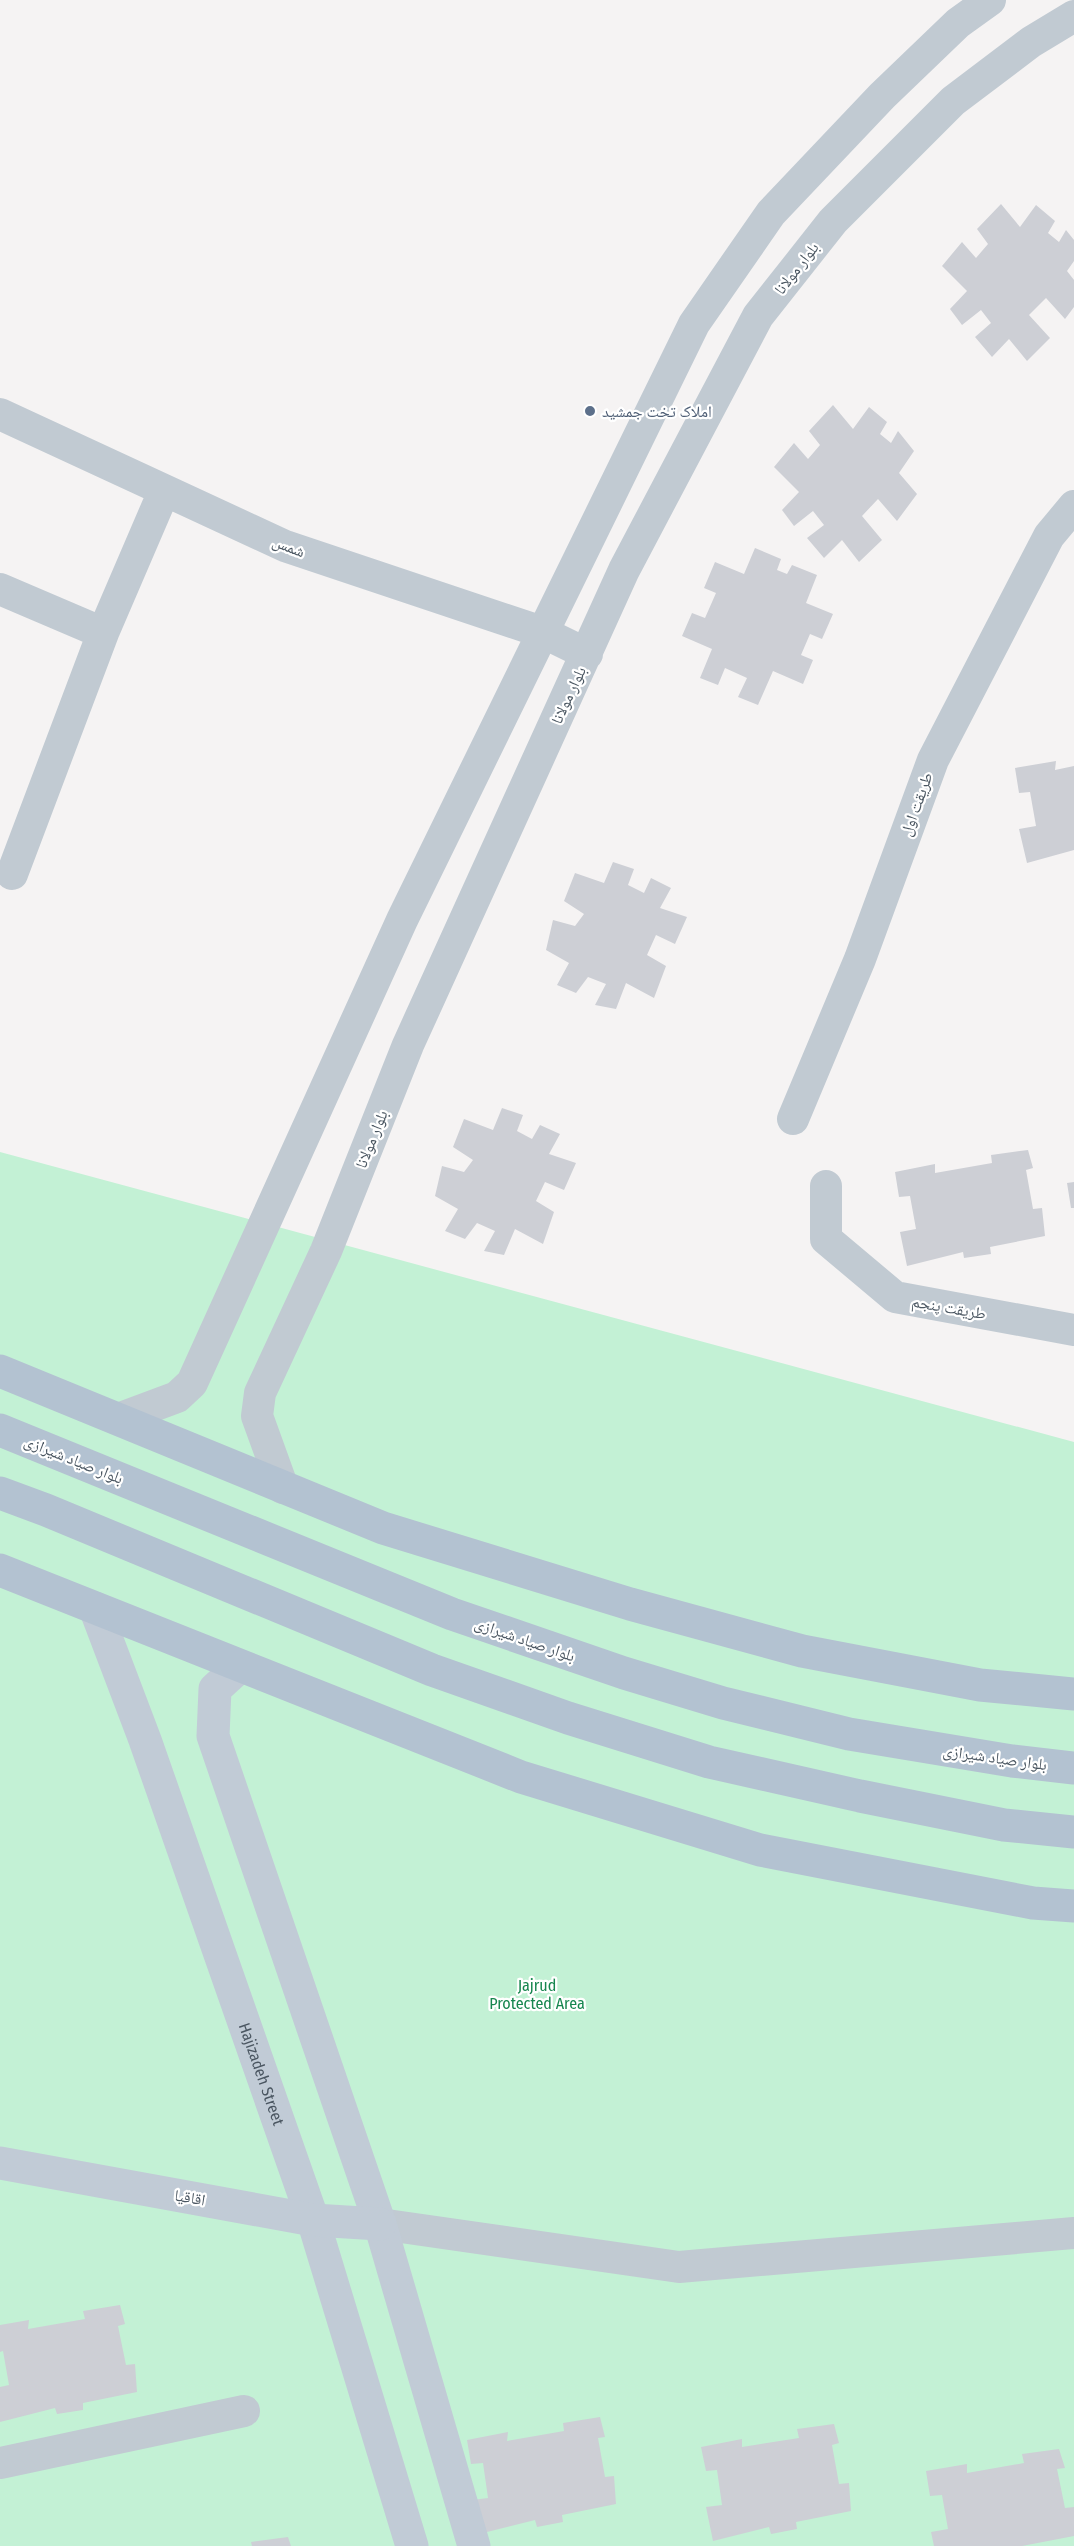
<svg xmlns="http://www.w3.org/2000/svg" width="1074" height="2546" viewBox="0 0 1074 2546" font-family="'Fira Sans Condensed','Noto Naskh Arabic',sans-serif">
  <style>
    .green { fill: #c3f1d5 }
    .building { fill: #cdcfd5 }
    .lines { fill: none; stroke-linecap: round; stroke-linejoin: round }
    .street { stroke: #c1cad2; stroke-width: 32 }
    .secondary { stroke: #c1cbd6; stroke-width: 33 }
    .primary { stroke: #b3c2d1; stroke-width: 33 }
    .service-dot { fill: #5c6f8a; stroke: #fff; stroke-width: 2 }
    .labels { text-anchor: middle; stroke-width: 4.5; stroke-linejoin: round; paint-order: stroke }
    .street-label { font-size: 16px; fill: #4a5661; stroke: #fff }
    .service-label { font-size: 16px; fill: #4e5e75; stroke: #fff; text-anchor: start }
    .park-label { font-size: 16px; fill: #17864f; stroke: #fff }
  </style>
  <rect width="100%" height="100%" fill="#f5f3f3"/>
  <path class="green" d="M 0,1152 L 1074,1442 L 1074,2546 L 0,2546 Z"/>
  <path class="building" d="M 1001,204 L 1020,227 L 1036,205 L 1055,221 L 1048,233 L 1059,242 L 1066,230 L 1074,240 L 1074,261 L 1067,271 L 1074,280 L 1074,307 L 1065,319 L 1046,298 L 1029,315 L 1050,338 L 1027,361 L 1009,339 L 992,357 L 975,337 L 991,323 L 981,310 L 962,325 L 950,309 L 967,291 L 942,266 L 962,242 L 976,258 L 988,244 L 977,229 Z
    M 833,405 L 853,429 L 869,407 L 887,422 L 880,434 L 891,443 L 898,431 L 914,451 L 899,473 L 917,494 L 897,521 L 878,499 L 862,516 L 882,540 L 859,562 L 842,540 L 824,558 L 807,538 L 824,525 L 813,511 L 794,526 L 782,510 L 799,492 L 774,467 L 794,443 L 808,459 L 820,445 L 809,431 Z
    M 755,548 L 781,559 L 777,570 L 787,574 L 792,565 L 817,575 L 806,603 L 833,614 L 822,639 L 810,634 L 801,655 L 813,660 L 803,684 L 773,671 L 758,705 L 738,697 L 747,678 L 725,668 L 718,685 L 700,678 L 712,649 L 682,636 L 692,613 L 705,618 L 716,593 L 704,588 L 715,562 L 744,574 Z
    M 1056,761 L 1055,770 L 1074,766 L 1074,850 L 1027,863 L 1019,829 L 1036,826 L 1030,792 L 1019,793 L 1015,768 Z
    M 613,862 L 634,869 L 628,885 L 644,893 L 651,878 L 671,888 L 660,908 L 687,917 L 675,944 L 656,935 L 647,955 L 666,966 L 654,998 L 626,983 L 616,1009 L 595,1005 L 606,984 L 588,977 L 576,993 L 557,985 L 569,963 L 546,950 L 553,920 L 575,926 L 584,914 L 564,901 L 575,873 L 604,883 Z
    M 502,1108 L 523,1115 L 517,1131 L 532,1139 L 540,1125 L 560,1134 L 549,1154 L 576,1163 L 564,1190 L 545,1182 L 536,1201 L 554,1212 L 543,1244 L 515,1229 L 504,1255 L 484,1251 L 495,1231 L 477,1223 L 465,1239 L 445,1231 L 458,1209 L 435,1196 L 442,1166 L 464,1172 L 473,1160 L 453,1147 L 464,1119 L 493,1130 Z
    M 1028,1150 L 1033,1168 L 1026,1170 L 1033,1209 L 1042,1208 L 1045,1236 L 990,1247 L 991,1254 L 964,1258 L 963,1252 L 907,1266 L 900,1232 L 916,1229 L 910,1196 L 899,1197 L 895,1172 L 935,1164 L 935,1173 L 992,1163 L 991,1155 Z
    M 1074,1182 L 1074,1208 L 1071,1208 L 1067,1183 Z
    M 120,2305 L 125,2324 L 118,2326 L 126,2365 L 135,2364 L 137,2392 L 83,2403 L 83,2410 L 57,2414 L 55,2408 L 0,2422 L 0,2387 L 9,2385 L 3,2351 L 0,2352 L 0,2325 L 29,2320 L 28,2329 L 85,2319 L 83,2311 Z
    M 600,2417 L 605,2437 L 598,2438 L 605,2477 L 614,2476 L 616,2504 L 562,2515 L 563,2522 L 537,2527 L 535,2520 L 479,2534 L 472,2500 L 488,2498 L 483,2463 L 471,2464 L 467,2440 L 508,2432 L 507,2441 L 564,2431 L 563,2423 Z
    M 834,2424 L 839,2443 L 832,2445 L 839,2484 L 849,2483 L 851,2511 L 796,2522 L 797,2529 L 771,2534 L 769,2527 L 713,2541 L 706,2507 L 722,2505 L 717,2470 L 706,2471 L 701,2447 L 742,2439 L 742,2447 L 799,2438 L 797,2429 Z
    M 1059,2449 L 1065,2468 L 1057,2469 L 1065,2508 L 1074,2507 L 1074,2536 L 1022,2546 L 934,2546 L 931,2532 L 948,2529 L 942,2495 L 930,2496 L 926,2471 L 967,2464 L 967,2473 L 1024,2463 L 1022,2454 Z
    M 288,2537 L 291,2546 L 252,2546 L 251,2542 Z"/>
  <g class="lines">
    <path class="street" d="M 0,414 L 285,546 L 542,632 L 587,654
      M 0,589 L 103,633
      M 12,874 L 103,633 L 164,491
      M 793,1119 L 860,959 L 933,760 L 1049,536 L 1074,506
      M 826,1186 L 826,1239 L 895,1297 L 1074,1330
      M 118,1419 L 177,1397 L 192,1383 L 402,920 L 694,324 L 771,213 L 882,96 L 958,23 L 990,0
      M 283,1488 L 257,1416 L 260,1393 L 326,1251 L 408,1045 L 624,570 L 758,316 L 833,221 L 953,101 L 1031,42 L 1074,16
      M 380,2224 L 679,2267 L 1074,2233
      M 0,2463 L 244,2411"/>
    <g class="secondary">
      <path id="s1" d="M 95,1608 L 145,1740 L 313,2220 L 412,2546"/>
      <path d="M 239,1667 L 215,1689 L 213,1736 L 380,2224 L 474,2546"/>
      <path d="M 0,2163 L 313,2220 L 380,2224"/>
    </g>
    <path class="primary" d="M 0,1371 L 383,1528 L 630,1604 L 802,1651 L 980,1685 L 1074,1694
      M 0,1430 L 452,1614 L 624,1673 L 723,1703 L 849,1734 L 1012,1761 L 1074,1768
      M 0,1493 L 46,1510 L 432,1670 L 568,1718 L 709,1762 L 860,1796 L 1004,1825 L 1074,1832
      M 0,1570 L 521,1777 L 760,1850 L 1033,1903 L 1074,1906"/>
  </g>
  <circle class="service-dot" cx="590" cy="411" r="6"/>
  <g class="labels">
    <g class="street-label">
      <text transform="translate(796 268) rotate(-52)" y="6">بلوار مولانا</text>
      <text transform="translate(289 546) rotate(21)" y="6">شمس</text>
      <text transform="translate(568 695) rotate(-65)" y="6">بلوار مولانا</text>
      <text transform="translate(916 804) rotate(-70)" y="6">طریقت اول</text>
      <text transform="translate(371 1139) rotate(-68)" y="6">بلوار مولانا</text>
      <text transform="translate(949 1307) rotate(10)" y="6">طریقت پنجم</text>
      <text transform="translate(74 1459) rotate(22)" y="6">بلوار صیاد شیرازی</text>
      <text transform="translate(525 1639) rotate(19)" y="6">بلوار صیاد شیرازی</text>
      <text transform="translate(995 1757) rotate(8)" y="6">بلوار صیاد شیرازی</text>
      <text dy="6" stroke="none"><textPath href="#s1" startOffset="495">Hajizadeh Street</textPath></text>
      <text transform="translate(190 2197) rotate(10)" y="6">اقاقیا</text>
    </g>
    <g class="service-label">
      <text x="602" y="417">املاک تخت جمشید</text>
    </g>
    <g class="park-label">
      <text x="537" y="1991">Jajrud<tspan x="537" dy="18">Protected Area</tspan></text>
    </g>
  </g>
</svg>
